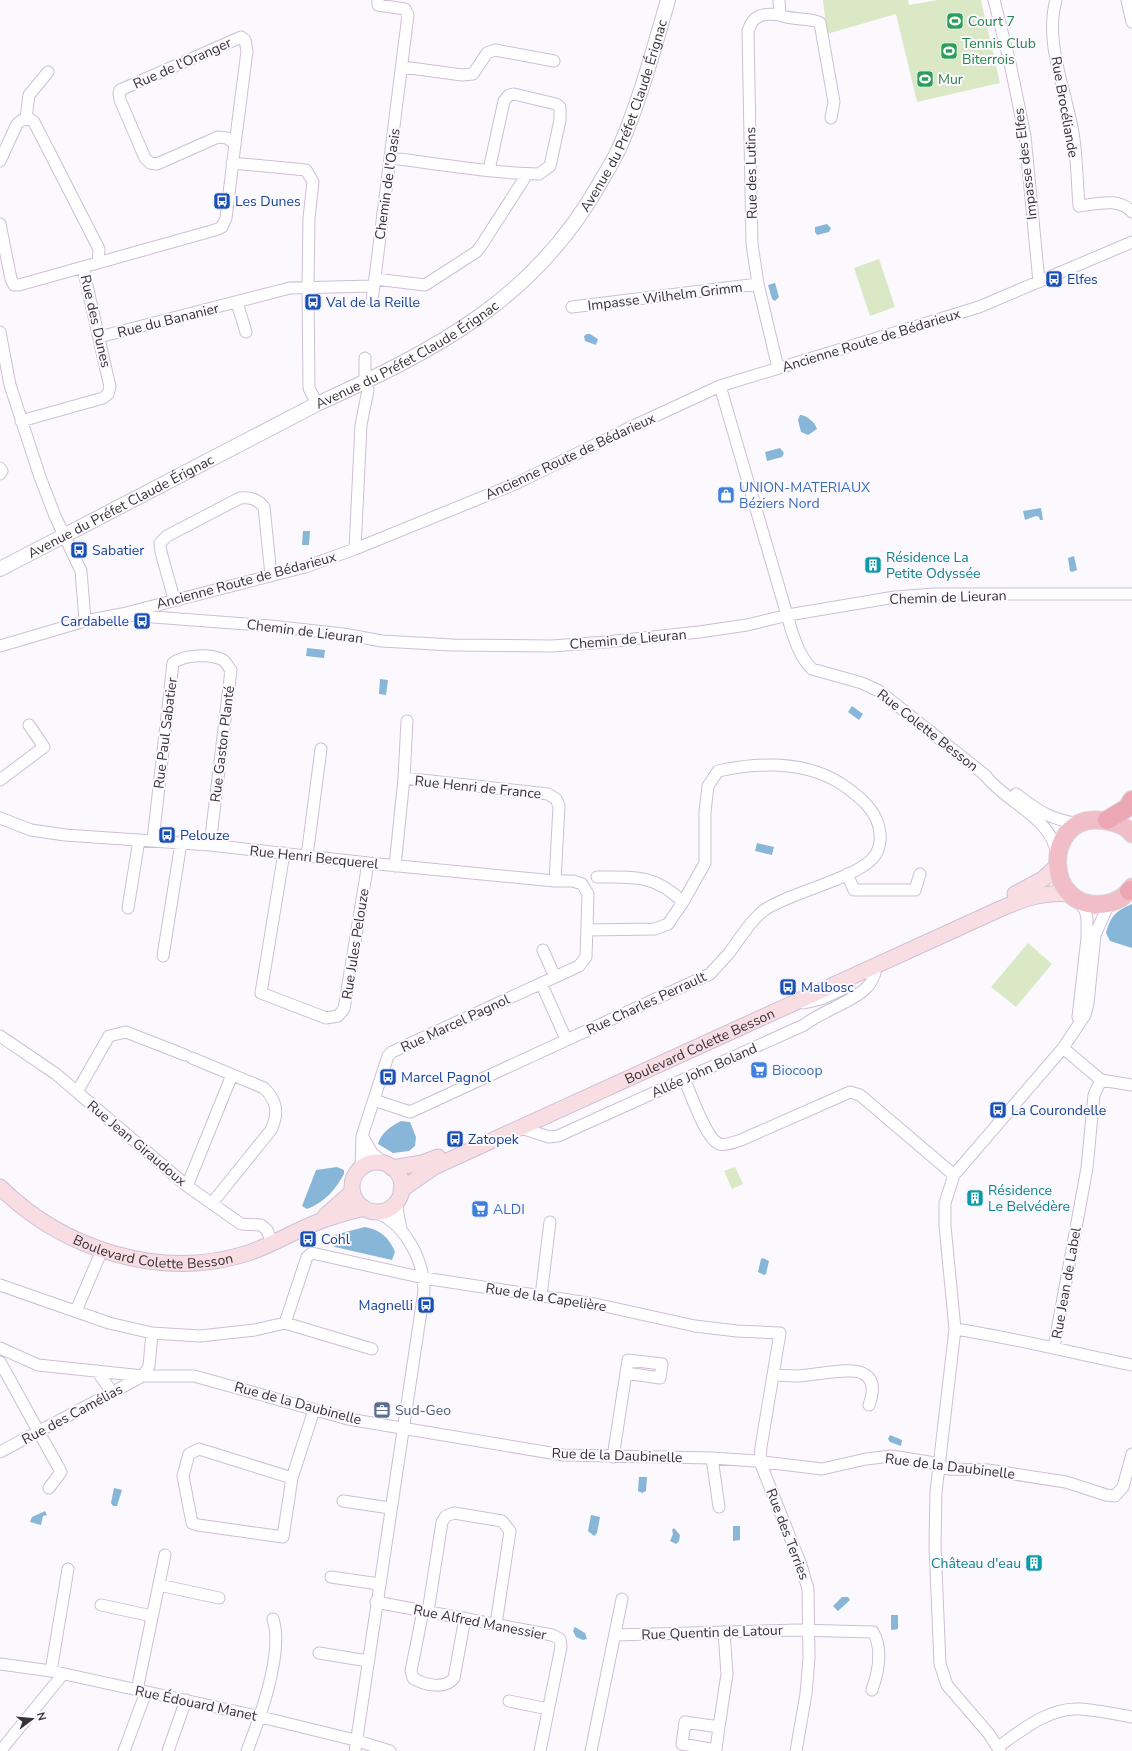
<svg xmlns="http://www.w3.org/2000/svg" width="1132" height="1751" viewBox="0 0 1132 1751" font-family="'Nunito Sans',sans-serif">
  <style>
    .green { fill: #dae8c6 }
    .water { fill: #87b6d8 }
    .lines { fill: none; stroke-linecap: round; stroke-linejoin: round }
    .minor-casing { stroke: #cdbfd5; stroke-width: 13 }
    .tertiary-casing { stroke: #cdbfd5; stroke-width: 16 }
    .secondary-casing { stroke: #cdbfd5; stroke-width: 17 }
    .primary-casing { stroke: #d7d6d8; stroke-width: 19 }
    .trunk-casing { stroke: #d7d6d8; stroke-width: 20 }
    .minor { stroke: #fff; stroke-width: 11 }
    .tertiary { stroke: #fff; stroke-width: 14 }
    .secondary { stroke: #f8dee3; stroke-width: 15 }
    .primary { stroke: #f1bdc7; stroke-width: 17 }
    .trunk { stroke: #eca7b4; stroke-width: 18 }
    .labels { text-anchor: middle; stroke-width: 4; stroke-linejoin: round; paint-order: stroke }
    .leisure-label { font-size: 14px; fill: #27864d; stroke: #fcf9fe; text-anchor: start }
    .street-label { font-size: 14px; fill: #37313a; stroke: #fcf9fe }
    .transit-label { font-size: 14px; fill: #164399; stroke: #fcf9fe; text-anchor: start }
    .shop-label { font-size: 14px; fill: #366cbe; stroke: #fcf9fe; text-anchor: start }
    .culture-label { font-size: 14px; fill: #0d838f; stroke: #fcf9fe; text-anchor: start }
    .service-label { font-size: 14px; fill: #4e5e75; stroke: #fcf9fe; text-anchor: start }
  </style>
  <rect width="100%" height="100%" fill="#fcf9fe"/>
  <path class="green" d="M 823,0 L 908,0 L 909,5 L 938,0 L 981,0 L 1000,83 L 917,102 L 896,14 L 827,34 Z
    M 879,259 L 895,307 L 870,316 L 854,268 Z
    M 1028,943 L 1052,964 L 1016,1007 L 991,987 Z
    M 735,1167 L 743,1184 L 732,1189 L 724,1171 Z"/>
  <path class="water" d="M 827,224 L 831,228 L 829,232 L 817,235 L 815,232 L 815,227 Z
    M 775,283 L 779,297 L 775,301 L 772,299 L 768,285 Z
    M 587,334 L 590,334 L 598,339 L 596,345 L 585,341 L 584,336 Z
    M 800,415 C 806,415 815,422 817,429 L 808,435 L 801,432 L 798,420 Z
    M 780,448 L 784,453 L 782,457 L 767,461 L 765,452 Z
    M 1041,508 L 1043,520 L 1040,520 L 1039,517 L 1036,516 L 1025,520 L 1023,511 Z
    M 303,531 L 310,531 L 309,545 L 302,545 Z
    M 1074,556 L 1077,570 L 1072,572 L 1070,571 L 1068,558 Z
    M 307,648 L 325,650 L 324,658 L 306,656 Z
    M 380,679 L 388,680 L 386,695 L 379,694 Z
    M 852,706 L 863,714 L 859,720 L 848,712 Z
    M 757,843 L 774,847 L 772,855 L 755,851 Z
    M 1132,904 L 1132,948 L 1110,941 L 1106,933 C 1111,915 1116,911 1132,904 Z
    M 401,1121 L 410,1122 L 416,1137 L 415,1146 L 409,1151 L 393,1153 L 378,1144 C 381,1133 391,1126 401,1121 Z
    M 337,1167 L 344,1170 L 344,1174 C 335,1190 325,1202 307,1209 L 302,1206 L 316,1170 Z
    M 365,1227 C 380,1230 389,1237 395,1252 L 392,1260 L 335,1247 L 331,1242 L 334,1235 Z
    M 763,1258 L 769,1261 L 766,1274 L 764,1275 L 758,1272 L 761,1259 Z
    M 890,1435 L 902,1440 L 901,1446 L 890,1442 L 888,1439 Z
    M 639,1477 L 647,1477 L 646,1491 L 642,1493 L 638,1491 Z
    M 114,1488 L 122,1490 L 117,1506 L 113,1506 L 111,1503 Z
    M 45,1511 L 47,1515 L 43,1516 L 41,1525 L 30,1522 L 32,1517 Z
    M 591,1515 L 600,1517 L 597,1533 L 594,1536 L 588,1531 Z
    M 733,1526 L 740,1526 L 740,1540 L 733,1541 Z
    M 674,1528 L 680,1535 L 679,1541 L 676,1544 L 670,1541 L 673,1534 L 672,1530 Z
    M 842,1597 L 848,1597 L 850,1600 L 838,1611 L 833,1606 Z
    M 891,1615 L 898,1615 L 898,1629 L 891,1630 Z
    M 575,1627 L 585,1633 L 587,1639 L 583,1640 L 576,1637 L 573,1631 Z"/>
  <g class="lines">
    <defs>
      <path id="minor" d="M 994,0 L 1010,63 L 1025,136 L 1039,282
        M 1056,0 C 1044,42 1066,91 1073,133 C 1077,156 1077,182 1079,206 C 1097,204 1119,197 1132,212
        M 1127,0 L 1132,22
        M 780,15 C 793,21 811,17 820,23 L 834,102 L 831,118
        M 241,37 L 245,40 L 247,51 L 235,144 L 227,138 L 218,137 L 157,164 L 150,163 L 145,158 L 120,100 L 119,93 L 120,90 Z
        M 403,67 L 462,75 L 473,74 L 487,53 L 495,50 L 554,61
        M 26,118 L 29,95 L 48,72
        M 391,158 C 440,164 490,173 539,174 L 550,166 L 560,120 L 560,107 L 556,104 L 514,94 L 509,95 L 504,101 L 489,170
        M 0,161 L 17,124 L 22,120 L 30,119 L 34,122 L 99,249 L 98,263
        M 232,163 L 306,170 L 313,182 L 309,218 L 308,287 L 309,388 L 317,404
        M 0,224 L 11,279 L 14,285 L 19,285 L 215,230 L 222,227 L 226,218 L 235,144
        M 375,279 L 425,285 L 476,252 L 481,246 L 524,179 L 525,174
        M 372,301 L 408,15 L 405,9 L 378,5 L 378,0
        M 237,303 L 246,332
        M 572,307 L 758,284
        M 0,332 L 10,385 L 40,477 L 55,516 L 81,571 L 85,621
        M 99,337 L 290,288 L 374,286
        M 778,368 L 758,284 L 752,244 L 748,31 C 753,14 764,13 780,15 L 779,0
        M 720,386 L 792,632 C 797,646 801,658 812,669 L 862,683 L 879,691 L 985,775 C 1006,803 1052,817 1057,855
        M 21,421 L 103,398 L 108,394 L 110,387 L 83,268
        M 0,468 L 2,471 L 0,474
        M 355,549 L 361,425 L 368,390 L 365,382 L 365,358
        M 174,599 L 161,552 L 160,543 L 167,536 L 240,498 C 251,497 257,499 264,507 L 271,575
        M 127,615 L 271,626 L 343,634 L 382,641 L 452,645 L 552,646 L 606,642 L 699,632 L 747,625 L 788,615 L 895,597 L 934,594 L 1132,594
        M 0,646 L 85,621 L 122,614 L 305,567 L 355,549 L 515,484 L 627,429 L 720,386 L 979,307 L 1132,242
        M 404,778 L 407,721
        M 0,780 L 44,747 L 29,725
        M 1016,794 C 1040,812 1049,819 1080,824
        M 0,818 L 31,830 L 65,835 L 210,845 L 368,863 L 555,881 L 573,881 L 582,884 L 588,894 L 586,957 L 579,966 L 392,1052 L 388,1056 L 362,1136 L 361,1168
        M 153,840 L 173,663 C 184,655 210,653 223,660 C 226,662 228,667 231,670 L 210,845
        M 284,853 L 261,993 L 326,1018 L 338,1016 L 344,1009 L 368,863
        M 307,856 L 321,749
        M 395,866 L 404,778 L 548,794 L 556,799 L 559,806 L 555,881
        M 847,874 L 854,890 L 915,890 L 920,874
        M 597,877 C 635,877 654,874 683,902
        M 1077,899 L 1085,910 L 1087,918 L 1087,938 L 1078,1017
        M 128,908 L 139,840
        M 543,950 L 555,977
        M 163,956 L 181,843
        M 541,983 L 566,1039
        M 804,1003 L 821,999 L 849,986
        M 0,1036 L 56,1074 L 187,1186 L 241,1224 L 261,1225 L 267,1230 L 272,1243
        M 192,1058 L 264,1088 C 277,1101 279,1113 271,1130 L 212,1203
        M 684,1079 C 691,1093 705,1138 719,1144 C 726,1146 734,1142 741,1140 L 850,1092 L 860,1095 L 954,1175
        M 1101,1080 L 1132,1085
        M 77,1092 L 109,1036 L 126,1032 L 185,1055
        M 374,1100 L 410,1112 L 710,974 C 716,967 723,960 729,953 C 740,939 748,923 763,911 C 789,892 862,878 876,854 C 879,849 881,840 880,834 C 879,812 860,797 843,785 C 806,760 760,762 718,771 L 708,786 L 705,812 L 705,863 L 683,902 L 668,924 L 655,929 L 587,930
        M 521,1128 L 549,1137 L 558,1136 L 804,1025 C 822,1011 853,1002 867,987 C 871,984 873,978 875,973
        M 363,1137 L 372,1153 L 385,1164
        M 187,1186 L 232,1075
        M 399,1198 L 397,1208 L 401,1230
        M 0,1285 L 109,1323 L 152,1333 L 200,1336 L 255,1330 L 285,1323 L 372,1349
        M 541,1296 L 550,1222
        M 76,1311 L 102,1250
        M 285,1323 L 307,1257 L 312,1253 L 424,1278 L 595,1304 L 695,1326 L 737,1331 L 780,1333 L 761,1447 L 760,1462 L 801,1565 L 808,1589 L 809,1658 L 806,1694 L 796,1751
        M 955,1329 C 1015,1338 1073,1353 1132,1365
        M 1054,1347 L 1087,1168 L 1094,1095 L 1101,1080 L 1063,1048
        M 0,1348 L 38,1365 L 143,1376 L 194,1376 L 348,1419 L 563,1455 L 712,1458 L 756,1461 L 822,1469 L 866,1459 L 891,1456 L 929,1462 L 949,1469 L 988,1470 L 1066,1482 L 1106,1495 L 1115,1496 L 1123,1487 L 1132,1454
        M 0,1362 L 61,1472 L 49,1488
        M 97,1371 L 112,1392
        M 774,1375 C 782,1375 791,1376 799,1376 C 814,1375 850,1367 862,1373 C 876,1379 873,1394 869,1405
        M 0,1452 L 143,1376 L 149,1366 L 152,1333
        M 613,1457 L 626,1373 L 660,1378 L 662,1364 L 628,1360 L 626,1373
        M 712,1458 L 719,1507
        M 292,1478 L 283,1537 L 198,1525 L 192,1523 L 183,1476 L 189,1454 L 199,1449 L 292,1478 L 314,1410
        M 343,1501 L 390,1508
        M 331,1577 L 379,1584
        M 159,1585 L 219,1598
        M 376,1602 L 552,1635 L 560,1639 L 561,1647 L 540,1751
        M 101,1605 L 152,1616
        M 423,1611 L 411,1671 L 413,1678 C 424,1685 445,1690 454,1678 L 465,1618
        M 428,1612 L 442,1522 L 446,1516 L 454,1513 L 502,1521 L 510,1531 L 496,1624
        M 615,1635 L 797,1630 L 873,1632 C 883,1649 878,1673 872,1690
        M 319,1653 L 368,1661
        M 0,1664 L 51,1671 L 261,1717 L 351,1739 L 390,1751
        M 51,1671 L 68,1569
        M 137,1690 L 165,1555
        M 509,1701 L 548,1709
        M 719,1727 L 716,1750 L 682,1744 L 685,1722 L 719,1727 L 727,1674 L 724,1632
        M 998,1747 C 1022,1730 1049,1707 1080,1709 C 1097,1710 1115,1714 1132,1717
        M 2,1749 L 63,1674
        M 124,1751 L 146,1692
        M 168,1751 L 186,1700
        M 247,1751 C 260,1718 284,1653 273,1619
        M 355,1751 L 424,1291 C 424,1260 405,1223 375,1212
        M 591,1751 L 622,1599
        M 1000,1751 L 989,1734 L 947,1685 L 940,1664 L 935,1546 L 936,1492 L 955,1329 L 945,1226 L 945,1203 L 954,1175 L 1063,1048 L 1085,1015 L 1088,1003 L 1095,935 L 1106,910 L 1111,903"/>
      <g id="tertiary">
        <path id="s1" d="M 0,569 L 317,404 C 435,350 535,300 601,181 C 608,169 616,157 621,144 C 641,97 654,48 668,0"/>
      </g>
      <g id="secondary">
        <path d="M 1015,894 L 1043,879 L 1057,866"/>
        <circle cx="377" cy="1187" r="25"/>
        <path d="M 392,1168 L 422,1163 L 438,1157"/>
        <path id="s2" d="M 0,1187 C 64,1250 162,1281 248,1253 C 273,1245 294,1231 318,1222 C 333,1216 348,1212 364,1208"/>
        <path id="s3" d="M 401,1190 L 434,1167 L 1000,909 C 1023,899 1044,891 1071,894"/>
        <path d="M 325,1216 L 352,1192"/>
      </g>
      <path id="primary" d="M 1132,834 C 1125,824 1108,820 1096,820 C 1044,819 1043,911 1104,904 C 1116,902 1126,897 1132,887"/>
      <path id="trunk" d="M 1107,820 L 1127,808 L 1132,800
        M 1129,891 L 1132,890"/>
    </defs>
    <use href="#minor" class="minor-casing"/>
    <use href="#tertiary" class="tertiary-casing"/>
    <use href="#secondary" class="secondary-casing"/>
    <use href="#primary" class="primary-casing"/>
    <use href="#trunk" class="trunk-casing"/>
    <use href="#minor" class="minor"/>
    <use href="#tertiary" class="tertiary"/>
    <use href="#secondary" class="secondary"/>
    <use href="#primary" class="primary"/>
    <use href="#trunk" class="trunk"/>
  </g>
  <defs>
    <symbol id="stadium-square" viewBox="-11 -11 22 22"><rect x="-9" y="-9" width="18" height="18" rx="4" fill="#2e9e5b" stroke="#fcf9fe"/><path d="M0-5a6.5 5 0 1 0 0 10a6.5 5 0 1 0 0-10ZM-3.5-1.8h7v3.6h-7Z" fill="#fff"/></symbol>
    <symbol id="bus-square" viewBox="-11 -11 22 22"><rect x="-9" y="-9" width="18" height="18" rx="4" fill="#1a4fb4" stroke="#fcf9fe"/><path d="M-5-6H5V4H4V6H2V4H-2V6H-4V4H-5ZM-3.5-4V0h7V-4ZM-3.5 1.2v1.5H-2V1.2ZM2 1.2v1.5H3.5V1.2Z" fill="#fff"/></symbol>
    <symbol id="shop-square" viewBox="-11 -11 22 22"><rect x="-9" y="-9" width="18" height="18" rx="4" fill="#3f7fe0" stroke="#fcf9fe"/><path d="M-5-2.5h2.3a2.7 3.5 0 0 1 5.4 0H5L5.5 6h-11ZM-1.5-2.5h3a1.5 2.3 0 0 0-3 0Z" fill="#fff"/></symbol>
    <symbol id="building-square" viewBox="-11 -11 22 22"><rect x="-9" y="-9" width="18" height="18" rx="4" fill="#0f9aa8" stroke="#fcf9fe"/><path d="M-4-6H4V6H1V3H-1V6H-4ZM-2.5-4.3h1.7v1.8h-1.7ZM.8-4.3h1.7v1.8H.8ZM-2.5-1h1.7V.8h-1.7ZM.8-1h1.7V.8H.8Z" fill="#fff"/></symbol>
    <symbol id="supermarket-square" viewBox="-11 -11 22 22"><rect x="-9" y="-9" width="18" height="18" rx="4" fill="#3f7fe0" stroke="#fcf9fe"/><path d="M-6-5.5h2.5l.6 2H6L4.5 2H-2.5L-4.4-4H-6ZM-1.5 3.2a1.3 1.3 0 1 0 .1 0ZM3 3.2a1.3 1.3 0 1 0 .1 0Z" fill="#fff"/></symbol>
    <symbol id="office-square" viewBox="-11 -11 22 22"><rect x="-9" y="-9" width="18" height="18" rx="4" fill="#5c6f8a" stroke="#fcf9fe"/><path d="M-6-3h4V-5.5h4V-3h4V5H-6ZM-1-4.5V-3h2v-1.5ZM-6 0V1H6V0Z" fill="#fff"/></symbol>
  </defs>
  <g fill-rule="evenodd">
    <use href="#stadium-square" x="945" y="11" width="20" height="20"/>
    <use href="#stadium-square" x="939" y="41" width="20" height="20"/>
    <use href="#stadium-square" x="915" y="69" width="20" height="20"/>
    <use href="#bus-square" x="212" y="191" width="20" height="20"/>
    <use href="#bus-square" x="1044" y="269" width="20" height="20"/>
    <use href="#bus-square" x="303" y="292" width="20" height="20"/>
    <use href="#shop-square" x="716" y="485" width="20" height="20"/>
    <use href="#bus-square" x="69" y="540" width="20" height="20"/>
    <use href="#building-square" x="863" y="555" width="20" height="20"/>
    <use href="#bus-square" x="132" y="611" width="20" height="20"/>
    <use href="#bus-square" x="157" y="825" width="20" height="20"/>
    <use href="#bus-square" x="778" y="977" width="20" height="20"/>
    <use href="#supermarket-square" x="749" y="1060" width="20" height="20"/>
    <use href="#bus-square" x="378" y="1067" width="20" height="20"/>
    <use href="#bus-square" x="988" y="1100" width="20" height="20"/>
    <use href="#bus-square" x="445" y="1129" width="20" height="20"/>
    <use href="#building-square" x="965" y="1188" width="20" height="20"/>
    <use href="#supermarket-square" x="470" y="1199" width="20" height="20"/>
    <use href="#bus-square" x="298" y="1229" width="20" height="20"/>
    <use href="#bus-square" x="416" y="1295" width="20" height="20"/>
    <use href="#office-square" x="372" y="1400" width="20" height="20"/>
    <use href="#building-square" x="1024" y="1553" width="20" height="20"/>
  </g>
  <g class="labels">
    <g class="leisure-label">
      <text x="968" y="26">Court 7</text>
      <text x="962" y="48">Tennis Club<tspan x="962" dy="16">Biterrois</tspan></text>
      <text x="938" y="84">Mur</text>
    </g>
    <g class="street-label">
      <text transform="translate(182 63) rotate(-24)" y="5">Rue de l'Oranger</text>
      <text transform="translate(1065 107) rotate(80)" y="5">Rue Brocéliande</text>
      <text dy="5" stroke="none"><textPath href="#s1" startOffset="795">Avenue du Préfet Claude Érignac</textPath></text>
      <text transform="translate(1025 164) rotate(-97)" y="5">Impasse des Elfes</text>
      <text transform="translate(751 173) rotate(-91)" y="5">Rue des Lutins</text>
      <text transform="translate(387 184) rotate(-82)" y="5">Chemin de l'Oasis</text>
      <text transform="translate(665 296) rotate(-7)" y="5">Impasse Wilhelm Grimm</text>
      <text transform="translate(168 320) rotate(-14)" y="5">Rue du Bananier</text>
      <text transform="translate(96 321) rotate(77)" y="5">Rue des Dunes</text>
      <text transform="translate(871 340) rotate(-17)" y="5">Ancienne Route de Bédarieux</text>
      <text dy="5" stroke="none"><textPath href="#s1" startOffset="460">Avenue du Préfet Claude Érignac</textPath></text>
      <text transform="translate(570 456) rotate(-25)" y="5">Ancienne Route de Bédarieux</text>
      <text dy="5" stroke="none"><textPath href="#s1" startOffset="136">Avenue du Préfet Claude Érignac</textPath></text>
      <text transform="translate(246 580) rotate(-15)" y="5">Ancienne Route de Bédarieux</text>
      <text transform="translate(948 597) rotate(-2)" y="5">Chemin de Lieuran</text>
      <text transform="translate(305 631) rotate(7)" y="5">Chemin de Lieuran</text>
      <text transform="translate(628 639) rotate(-5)" y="5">Chemin de Lieuran</text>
      <text transform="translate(928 730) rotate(38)" y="5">Rue Colette Besson</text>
      <text transform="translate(165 733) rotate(-83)" y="5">Rue Paul Sabatier</text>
      <text transform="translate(222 744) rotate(-83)" y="5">Rue Gaston Planté</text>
      <text transform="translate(478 787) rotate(6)" y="5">Rue Henri de France</text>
      <text transform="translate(314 857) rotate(6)" y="5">Rue Henri Becquerel</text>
      <text transform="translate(355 944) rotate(-81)" y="5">Rue Jules Pelouze</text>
      <text transform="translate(646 1003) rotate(-25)" y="5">Rue Charles Perrault</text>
      <text transform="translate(455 1023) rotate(-25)" y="5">Rue Marcel Pagnol</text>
      <text dy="5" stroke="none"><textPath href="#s3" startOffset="332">Boulevard Colette Besson</textPath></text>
      <text transform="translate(704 1070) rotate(-24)" y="5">Allée John Boland</text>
      <text transform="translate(137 1143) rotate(40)" y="5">Rue Jean Giraudoux</text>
      <text dy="5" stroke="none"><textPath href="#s2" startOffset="172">Boulevard Colette Besson</textPath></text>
      <text transform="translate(1066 1283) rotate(-80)" y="5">Rue Jean de Label</text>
      <text transform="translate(546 1297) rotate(9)" y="5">Rue de la Capelière</text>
      <text transform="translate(298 1403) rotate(15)" y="5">Rue de la Daubinelle</text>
      <text transform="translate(72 1414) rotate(-28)" y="5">Rue des Camélias</text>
      <text transform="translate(617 1455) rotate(2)" y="5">Rue de la Daubinelle</text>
      <text transform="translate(950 1466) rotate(7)" y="5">Rue de la Daubinelle</text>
      <text transform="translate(788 1534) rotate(69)" y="5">Rue des Terries</text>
      <text transform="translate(480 1622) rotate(11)" y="5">Rue Alfred Manessier</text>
      <text transform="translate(712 1632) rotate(-2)" y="5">Rue Quentin de Latour</text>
      <text transform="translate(196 1703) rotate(12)" y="5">Rue Édouard Manet</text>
    </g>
    <g class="transit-label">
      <text x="235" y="206">Les Dunes</text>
      <text x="1067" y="284">Elfes</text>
      <text x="326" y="307">Val de la Reille</text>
      <text x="92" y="555">Sabatier</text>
      <text x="129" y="626" text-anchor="end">Cardabelle</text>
      <text x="180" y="840">Pelouze</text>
      <text x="801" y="992">Malbosc</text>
      <text x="401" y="1082">Marcel Pagnol</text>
      <text x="1011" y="1115">La Courondelle</text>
      <text x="468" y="1144">Zatopek</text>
      <text x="321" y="1244">Cohl</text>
      <text x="413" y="1310" text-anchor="end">Magnelli</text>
    </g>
    <g class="shop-label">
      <text x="739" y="492">UNION-MATERIAUX<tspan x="739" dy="16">Béziers Nord</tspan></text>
      <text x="772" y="1075">Biocoop</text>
      <text x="493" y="1214">ALDI</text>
    </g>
    <g class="culture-label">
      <text x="886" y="562">Résidence La<tspan x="886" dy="16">Petite Odyssée</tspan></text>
      <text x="988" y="1195">Résidence<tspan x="988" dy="16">Le Belvédère</tspan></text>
      <text x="1021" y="1568" text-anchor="end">Château d'eau</text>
    </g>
    <g class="service-label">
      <text x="395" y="1415">Sud-Geo</text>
    </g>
  </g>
  <g transform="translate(32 1719) rotate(74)" stroke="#fcf9fe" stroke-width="3" paint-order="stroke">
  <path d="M0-3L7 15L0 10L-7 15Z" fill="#37313a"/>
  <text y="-6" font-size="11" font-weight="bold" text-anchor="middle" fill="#37313a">N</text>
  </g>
</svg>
